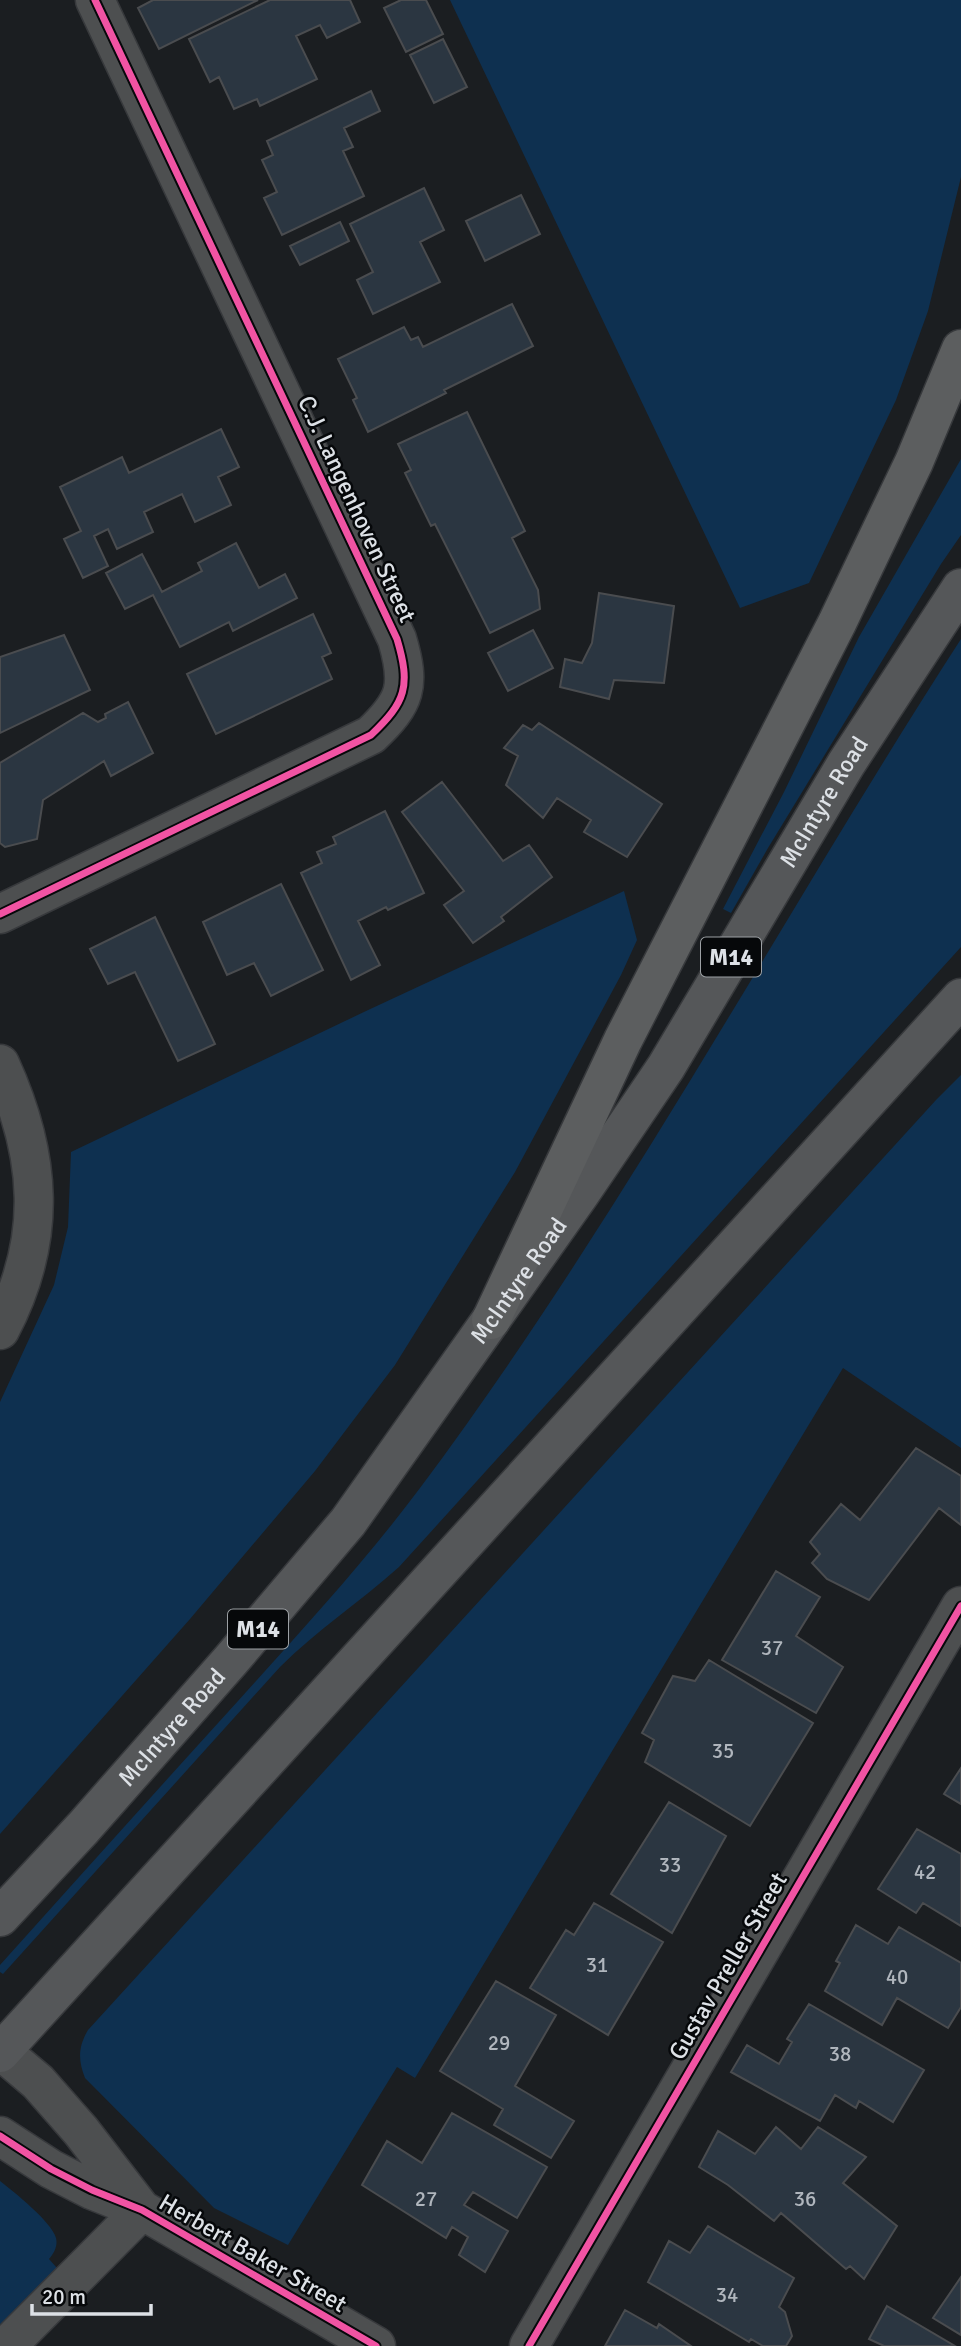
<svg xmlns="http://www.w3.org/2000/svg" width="961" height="2346" viewBox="0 0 961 2346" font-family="Signika,sans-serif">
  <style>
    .green { fill: #0e3050 }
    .building { fill: #2b3641; stroke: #4a4c4f; stroke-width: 2 }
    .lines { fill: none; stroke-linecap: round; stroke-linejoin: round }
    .street-casing { stroke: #37393c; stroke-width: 41 }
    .primary-casing { stroke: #37393c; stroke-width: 41 }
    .highway-casing { stroke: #37393c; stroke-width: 41 }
    .street { stroke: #4d4f50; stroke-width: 38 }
    .primary { stroke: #555759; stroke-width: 38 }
    .highway { stroke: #5c5e5f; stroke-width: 38 }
    .cycleway-casing { stroke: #06080a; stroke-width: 11 }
    .cycleway { stroke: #f153a3; stroke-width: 7 }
    .labels { text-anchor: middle; stroke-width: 5; stroke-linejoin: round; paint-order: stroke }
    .number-label { font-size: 21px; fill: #b0b6bd }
    .shield { fill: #06080a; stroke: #9ca0a4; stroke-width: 2 }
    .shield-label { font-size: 23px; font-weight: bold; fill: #dde1e6 }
    .street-label { font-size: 24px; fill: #dde1e6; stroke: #06080a }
  </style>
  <rect width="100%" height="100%" fill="#1b1e21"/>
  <path class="green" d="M 450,0 L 961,0 L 961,177 L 928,311 L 896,400 L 809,583 L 740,608 Z
    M 961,459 L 961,535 L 941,564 L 768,848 L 731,913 L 723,909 L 784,792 L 859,637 Z
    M 961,639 L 961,947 L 399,1567 C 360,1602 317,1630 280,1667 L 3,1974 L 0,1972 L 0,1965 C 79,1877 158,1789 238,1701 C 300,1632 364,1563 420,1488 C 621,1219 779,921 961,639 Z
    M 624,891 L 637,940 L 621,975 L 515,1172 L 395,1365 L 315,1471 L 190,1619 L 0,1834 L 0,1402 L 54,1285 L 68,1227 L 71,1152 L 366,1011 Z
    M 961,1075 L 961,1448 L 843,1368 L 415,2078 L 397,2067 L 288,2245 L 214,2208 L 85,2078 C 78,2060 78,2047 88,2030 L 936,1100 Z
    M 0,2181 C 14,2192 52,2222 56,2238 C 58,2246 54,2253 49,2259 L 57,2268 L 0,2326 Z"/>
  <path class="building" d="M 153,0 L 258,0 L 159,49 L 138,8 Z
    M 270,0 L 350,0 L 360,22 L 327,38 L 320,25 L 296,36 L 317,79 L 260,106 L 257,99 L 234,109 L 219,77 L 210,82 L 189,39 Z
    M 401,0 L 426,0 L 443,34 L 406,52 L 384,8 Z
    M 443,39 L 467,87 L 434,103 L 410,55 Z
    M 371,91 L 380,111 L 344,128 L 353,147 L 343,151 L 364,196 L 282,235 L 264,198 L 277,192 L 262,160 L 273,155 L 267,141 Z
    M 424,188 L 444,230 L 420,242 L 440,282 L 373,314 L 357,280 L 373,272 L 350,224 Z
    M 521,195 L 540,234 L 485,261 L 466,221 Z
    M 340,222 L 349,241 L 300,265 L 290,246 Z
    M 512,304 L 533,346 L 444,390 L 446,393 L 368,432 L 353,400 L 357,398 L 338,359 L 404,327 L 411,340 L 418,337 L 423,347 Z
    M 467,412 L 525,531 L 512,538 L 538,590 L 540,609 L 490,633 L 435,524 L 431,526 L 405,473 L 411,470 L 398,444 Z
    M 221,429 L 239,467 L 218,477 L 231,505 L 195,522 L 182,494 L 144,512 L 153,532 L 117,549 L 108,529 L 94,536 L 108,566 L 83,578 L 64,539 L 81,531 L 60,487 L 122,457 L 129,473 Z
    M 236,543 L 259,588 L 285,574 L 297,598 L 233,631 L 229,622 L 180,647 L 153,595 L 125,609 L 106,573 L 142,554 L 162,592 L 202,571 L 198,563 Z
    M 599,593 L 674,606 L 664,683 L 614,680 L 609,699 L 560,687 L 565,659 L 582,663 L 592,643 Z
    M 313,614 L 331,653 L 322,657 L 332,679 L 216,734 L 187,674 Z
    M 533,630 L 553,668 L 508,691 L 488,653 Z
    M 64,635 L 90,690 L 0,733 L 0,657 Z
    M 128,702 L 153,753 L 111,776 L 104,761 L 43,800 L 37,839 L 5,847 L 0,843 L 0,763 L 83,713 L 98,722 L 106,718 L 105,714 Z
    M 539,723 L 662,804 L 627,857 L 584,832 L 591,820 L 557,798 L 543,818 L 506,785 L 518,756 L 504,748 L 523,725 L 532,730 Z
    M 442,782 L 503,861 L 529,845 L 552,877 L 501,917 L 504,921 L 473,943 L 444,905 L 464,891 L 402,812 Z
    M 385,811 L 424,893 L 388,910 L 386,907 L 358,921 L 380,965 L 351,980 L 301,873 L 322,863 L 317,852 L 336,844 L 333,837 Z
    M 281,884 L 323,970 L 271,996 L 254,963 L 227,975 L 203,922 Z
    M 155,917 L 215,1044 L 178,1061 L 135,972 L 108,984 L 90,949 Z
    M 916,1448 L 961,1476 L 961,1525 L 939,1508 L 869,1600 L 827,1579 L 812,1563 L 820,1554 L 810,1542 L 841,1504 L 860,1520 Z
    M 776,1571 L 820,1597 L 796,1636 L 843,1667 L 816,1713 L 722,1660 Z
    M 709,1660 L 813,1723 L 750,1826 L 645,1762 L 654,1740 L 642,1733 L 673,1676 L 695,1681 Z
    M 961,1768 L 961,1804 L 944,1794 Z
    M 669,1802 L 726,1836 L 672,1933 L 611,1894 Z
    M 917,1829 L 961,1854 L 961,1926 L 923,1903 L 916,1913 L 878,1889 Z
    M 594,1903 L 663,1942 L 608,2035 L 530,1988 L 566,1930 L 574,1935 Z
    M 856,1925 L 888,1944 L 899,1927 L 961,1963 L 961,2007 L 948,2028 L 897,1998 L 882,2025 L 825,1991 L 840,1963 L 836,1961 Z
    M 496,1981 L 556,2015 L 515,2086 L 574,2121 L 551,2158 L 494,2125 L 503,2109 L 440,2071 Z
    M 809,2004 L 924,2070 L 893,2122 L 859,2101 L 856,2108 L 835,2095 L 820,2121 L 731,2072 L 747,2045 L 779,2064 L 792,2042 L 787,2039 Z
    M 452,2113 L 547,2167 L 517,2218 L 473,2192 L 464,2205 L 508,2231 L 485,2272 L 459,2255 L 468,2237 L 452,2227 L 446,2238 L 362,2185 L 387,2141 L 422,2163 Z
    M 776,2127 L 801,2149 L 818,2127 L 866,2157 L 843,2183 L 897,2226 L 864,2279 L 850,2266 L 846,2269 L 781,2213 L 774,2221 L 728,2185 L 699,2167 L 718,2131 L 755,2154 Z
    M 708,2226 L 794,2278 L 779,2307 L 785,2312 L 792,2336 L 786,2346 L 763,2346 L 751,2339 L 749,2342 L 648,2282 L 669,2241 L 690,2253 Z
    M 961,2277 L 961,2335 L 933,2318 Z
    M 887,2306 L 955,2346 L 884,2346 L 869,2339 Z
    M 625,2310 L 657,2328 L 659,2324 L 691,2346 L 605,2346 Z"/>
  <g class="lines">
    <defs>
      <path id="street" d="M 0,914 L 371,735 C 406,702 411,686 397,639 L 95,0
        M 0,1064 C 42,1156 48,1239 0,1330
        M 0,2050 L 38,2082 L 81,2131 L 141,2209
        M 0,2136 L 51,2169 L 92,2190 L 142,2210 L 376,2346
        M 7,2346 L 142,2210
        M 529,2346 L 961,1606"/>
      <g id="primary">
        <path id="s1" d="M 0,1917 L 83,1828 L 231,1660 L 348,1522 L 580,1194 L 666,1067 L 846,764 L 961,588"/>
        <path d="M 0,2053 L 961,998"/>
      </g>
      <path id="highway" d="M 491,1320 L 623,1040 L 837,623 L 914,462 L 961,349"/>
    </defs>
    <use href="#street" class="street-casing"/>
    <use href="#primary" class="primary-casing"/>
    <use href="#highway" class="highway-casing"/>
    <use href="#street" class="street"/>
    <use href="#primary" class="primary"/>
    <use href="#highway" class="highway"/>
    <defs>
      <path id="cycleway" d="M 0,914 L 371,735 C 406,702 411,686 397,639 L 95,0
        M 0,2136 L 51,2169 L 92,2190 L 142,2210 L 376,2346
        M 529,2346 L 961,1606"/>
    </defs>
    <use href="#cycleway" class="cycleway-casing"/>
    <use href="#cycleway" class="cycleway"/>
  </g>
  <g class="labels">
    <g class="number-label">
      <text x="772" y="1655">37</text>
      <text x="723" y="1758">35</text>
      <text x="670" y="1872">33</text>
      <text x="925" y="1879">42</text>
      <text x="597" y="1972">31</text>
      <text x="897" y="1984">40</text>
      <text x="499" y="2050">29</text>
      <text x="840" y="2061">38</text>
      <text x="426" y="2206">27</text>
      <text x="805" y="2206">36</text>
      <text x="727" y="2302">34</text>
    </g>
    <g class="shield">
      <rect x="701" y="937.5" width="60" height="39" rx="5"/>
      <rect x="228" y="1609.5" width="60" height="39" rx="5"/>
    </g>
    <g class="shield-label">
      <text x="731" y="965">M14</text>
      <text x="258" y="1637">M14</text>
    </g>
    <g class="street-label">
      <text transform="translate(357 509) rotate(65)" y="8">C.J. Langenhoven Street</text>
      <text dy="8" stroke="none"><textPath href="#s1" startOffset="1390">McIntyre Road</textPath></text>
      <text dy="8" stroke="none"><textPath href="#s1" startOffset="822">McIntyre Road</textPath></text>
      <text dy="8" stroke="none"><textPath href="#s1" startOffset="256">McIntyre Road</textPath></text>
      <text transform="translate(728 1966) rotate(-60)" y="8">Gustav Preller Street</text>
      <text transform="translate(253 2253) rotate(30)" y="8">Herbert Baker Street</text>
    </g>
  </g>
  <path d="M32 2304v10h119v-10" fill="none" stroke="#dde1e6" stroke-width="3.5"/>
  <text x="42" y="2304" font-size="21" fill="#dde1e6" stroke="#06080a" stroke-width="5" paint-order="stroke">20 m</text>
</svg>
